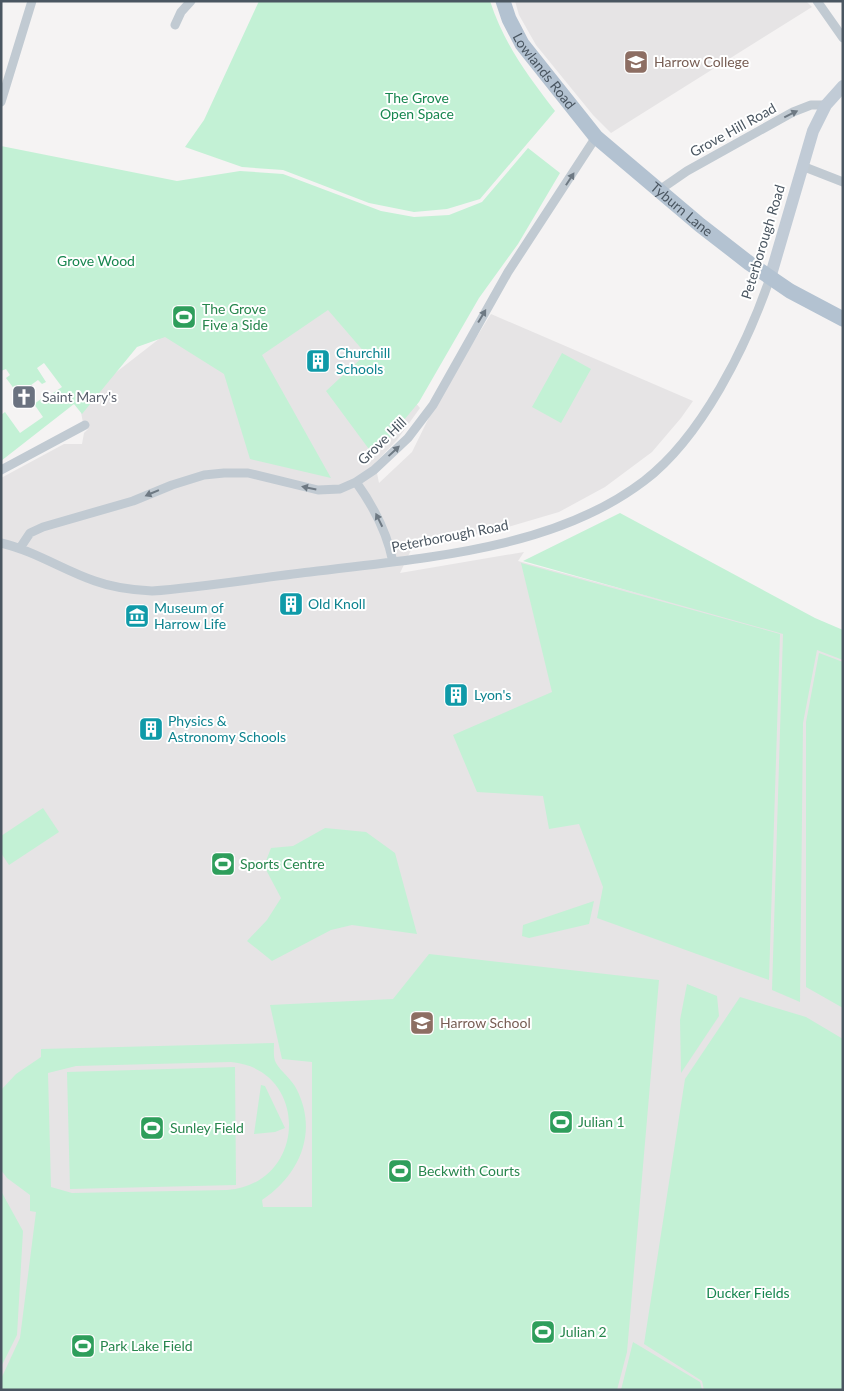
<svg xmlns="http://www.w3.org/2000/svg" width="844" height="1391" viewBox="0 0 844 1391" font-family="Lato,sans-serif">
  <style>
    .education { fill: #e6e4e5 }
    .green { fill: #c3f1d5; fill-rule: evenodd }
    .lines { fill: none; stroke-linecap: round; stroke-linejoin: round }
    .minor { stroke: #c1cad2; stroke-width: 9 }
    .secondary { stroke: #c1cbd6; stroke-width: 12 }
    .primary { stroke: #b3c2d1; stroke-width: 15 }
    .oneway { fill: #6e7983 }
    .labels { text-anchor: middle; stroke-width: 4; stroke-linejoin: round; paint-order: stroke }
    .education-label { font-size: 14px; fill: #785e54; stroke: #fff; text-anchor: start }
    .street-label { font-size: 14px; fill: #4a5661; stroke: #fff }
    .park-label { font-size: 14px; fill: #17864f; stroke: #fff }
    .leisure-label { font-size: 14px; fill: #27864d; stroke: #fff; text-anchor: start }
    .culture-label { font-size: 14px; fill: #0d838f; stroke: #fff; text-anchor: start }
    .worship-label { font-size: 14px; fill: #5b616d; stroke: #fff; text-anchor: start }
  </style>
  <rect width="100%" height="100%" fill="#f5f3f3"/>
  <path class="education" d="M 515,1 L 806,1 L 812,7 L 611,133 L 593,115 L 536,45 L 519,15 Z
    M 330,303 L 420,408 L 397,440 L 375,463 L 379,483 L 412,452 L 440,395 L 491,314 L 693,401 L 681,418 L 652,452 L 605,487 L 559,512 L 498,530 L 413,546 L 400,573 L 524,552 L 518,561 L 794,635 L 843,657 L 843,1390 L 1,1390 L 1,478 L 64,444 L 82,444 L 84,433 L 88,429 L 83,423 L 79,401 L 168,332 Z"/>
  <path class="green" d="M 259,1 L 490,1 C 504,44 528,76 555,111 L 480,199 L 447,209 L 414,212 L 369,203 L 283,170 L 242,167 L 185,147 L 204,120 Z
    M 1,146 L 177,181 L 240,171 L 283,174 L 381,211 L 414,217 L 449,215 L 482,202 L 528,148 L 560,173 L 518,244 L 479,298 L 419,402 L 374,456 L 326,391 L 366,354 L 328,310 L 262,355 L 331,478 L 250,459 L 224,374 L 165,337 L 137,347 L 82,414 L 74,404 L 1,461 L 1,415 L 5,412 L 20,433 L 43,417 L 34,404 L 41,399 L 44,403 L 48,400 L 45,394 L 48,392 L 50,395 L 62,387 L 44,363 L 37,368 L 46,382 L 42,384 L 38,380 L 31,385 L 34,390 L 27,396 L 20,387 L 15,390 L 6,378 L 10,375 L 6,369 L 1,371 Z
    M 562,353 L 591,369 L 561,423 L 532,407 Z
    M 620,513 L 815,618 L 843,630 L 843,660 L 817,650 L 803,723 L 800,1002 L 772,990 L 783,634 L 523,561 Z
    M 521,563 L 780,634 L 769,980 L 597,918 L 603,887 L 579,824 L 549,829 L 543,796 L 477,792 L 453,735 L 552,692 Z
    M 819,653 L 843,662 L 843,1008 L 806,987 L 806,722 Z
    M 43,808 L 59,832 L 9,865 L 1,853 L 1,836 Z
    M 325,828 L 366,832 L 395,853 L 417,934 L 352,925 L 331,930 L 272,961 L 247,941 L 267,920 L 281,898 L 264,866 L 271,848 L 293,846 Z
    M 594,901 L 589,924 L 529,938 L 522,936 L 523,925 Z
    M 429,954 L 659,980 L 627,1352 L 617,1390 L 1,1390 L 1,1379 L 20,1338 L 36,1212 L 30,1211 L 30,1195 L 7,1178 L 1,1170 L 1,1090 L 16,1074 L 41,1057 L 41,1049 L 274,1043 C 274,1049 273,1058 276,1063 C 281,1072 292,1079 297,1090 C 318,1132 300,1175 262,1200 L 263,1207 L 312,1207 L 312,1062 L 282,1059 L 270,1005 L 393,999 ZM 231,1062 C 310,1069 308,1184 227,1190 L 72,1193 L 51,1187 L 48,1073 L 76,1066 Z
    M 687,984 L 717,996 L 719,1016 L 681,1073 L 680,1020 Z
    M 740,997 L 806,1017 L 843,1039 L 843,1390 L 704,1390 L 702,1381 L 644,1344 L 685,1079 Z
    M 235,1067 L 236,1185 L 70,1189 L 67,1072 Z
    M 261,1085 L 265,1086 L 285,1128 L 275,1132 L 254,1134 Z
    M 1,1191 L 23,1231 L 17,1335 L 1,1367 Z
    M 633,1342 L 700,1382 L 702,1390 L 621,1390 Z"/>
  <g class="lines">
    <path class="minor" d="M 817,1 L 843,38
      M 175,25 L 181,12 L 191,1
      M 1,102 L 32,1
      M 802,166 L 843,182
      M 658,191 L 687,171 L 793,112 L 811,105 L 826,105
      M 1,470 L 85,425
      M 356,482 C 374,507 387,532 393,562
      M 1,543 C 35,551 63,570 95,581 C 114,588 132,590 152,591 C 205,587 257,578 310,572 C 420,558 552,551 644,481 C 702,437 747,345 770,278
      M 20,548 L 30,533 L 43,527 L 133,501 L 172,485 L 204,475 L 224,473 L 248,473 L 318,490 L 340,489 L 356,482 L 374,470 L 408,438 L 433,405 L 508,272 L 596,137"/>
    <path class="secondary" d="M 770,278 L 813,131 L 826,105 L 843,86"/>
    <path class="primary" id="s1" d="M 503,1 L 509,19 L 522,44 L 596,137 L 700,225 L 749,263 L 790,291 L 843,319"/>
  </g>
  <defs><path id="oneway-solid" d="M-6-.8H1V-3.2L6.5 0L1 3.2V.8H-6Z" transform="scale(1.25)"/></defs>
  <g class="oneway">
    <use href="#oneway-solid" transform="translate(791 114) rotate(-26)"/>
    <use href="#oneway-solid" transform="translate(570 179) rotate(-57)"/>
    <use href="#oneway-solid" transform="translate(482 316) rotate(-59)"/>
    <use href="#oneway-solid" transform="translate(394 451) rotate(-43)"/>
    <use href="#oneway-solid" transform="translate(309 488) rotate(-168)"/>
    <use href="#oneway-solid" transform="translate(152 493) rotate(157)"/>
    <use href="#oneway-solid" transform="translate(379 520) rotate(-116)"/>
  </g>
  <defs>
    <symbol id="university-square" viewBox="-11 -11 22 22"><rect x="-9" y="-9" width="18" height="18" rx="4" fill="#8d6e63" stroke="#fff"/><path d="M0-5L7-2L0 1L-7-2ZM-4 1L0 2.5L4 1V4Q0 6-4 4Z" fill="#fff"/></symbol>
    <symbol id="stadium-square" viewBox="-11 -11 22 22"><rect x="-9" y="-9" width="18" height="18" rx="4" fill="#2e9e5b" stroke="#fff"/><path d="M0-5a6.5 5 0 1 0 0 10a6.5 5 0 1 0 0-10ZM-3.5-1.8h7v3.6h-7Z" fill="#fff"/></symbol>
    <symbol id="building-square" viewBox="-11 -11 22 22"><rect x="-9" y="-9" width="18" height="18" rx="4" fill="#0f9aa8" stroke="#fff"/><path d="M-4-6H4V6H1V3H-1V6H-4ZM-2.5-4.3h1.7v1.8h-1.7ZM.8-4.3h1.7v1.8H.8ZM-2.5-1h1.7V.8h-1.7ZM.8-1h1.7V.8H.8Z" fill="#fff"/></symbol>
    <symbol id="church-square" viewBox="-11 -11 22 22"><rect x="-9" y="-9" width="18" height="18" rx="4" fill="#6b7280" stroke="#fff"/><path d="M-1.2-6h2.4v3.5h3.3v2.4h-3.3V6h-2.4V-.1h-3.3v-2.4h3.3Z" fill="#fff"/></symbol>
    <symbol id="museum-square" viewBox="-11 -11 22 22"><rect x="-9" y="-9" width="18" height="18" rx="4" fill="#0f9aa8" stroke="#fff"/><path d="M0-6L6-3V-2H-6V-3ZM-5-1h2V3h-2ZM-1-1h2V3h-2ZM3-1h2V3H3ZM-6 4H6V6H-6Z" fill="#fff"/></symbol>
    <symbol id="school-square" viewBox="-11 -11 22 22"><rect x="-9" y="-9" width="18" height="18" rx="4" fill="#8d6e63" stroke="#fff"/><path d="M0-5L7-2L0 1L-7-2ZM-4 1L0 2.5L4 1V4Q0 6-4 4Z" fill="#fff"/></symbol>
  </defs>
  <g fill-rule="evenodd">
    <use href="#university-square" x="622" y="48" width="28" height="28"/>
    <use href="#stadium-square" x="170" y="303" width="28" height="28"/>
    <use href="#building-square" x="304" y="347" width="28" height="28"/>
    <use href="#church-square" x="10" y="383" width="28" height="28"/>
    <use href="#building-square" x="277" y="590" width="28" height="28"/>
    <use href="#museum-square" x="123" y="602" width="28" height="28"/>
    <use href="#building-square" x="442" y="681" width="28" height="28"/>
    <use href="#building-square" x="137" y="715" width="28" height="28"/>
    <use href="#stadium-square" x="209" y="850" width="28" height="28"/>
    <use href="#school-square" x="408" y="1009" width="28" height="28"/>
    <use href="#stadium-square" x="547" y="1108" width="28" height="28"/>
    <use href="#stadium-square" x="138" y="1114" width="28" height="28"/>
    <use href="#stadium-square" x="386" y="1157" width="28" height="28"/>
    <use href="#stadium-square" x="529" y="1318" width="28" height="28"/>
    <use href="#stadium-square" x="69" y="1332" width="28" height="28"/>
  </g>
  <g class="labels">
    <g class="education-label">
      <text x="654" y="67">Harrow College</text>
      <text x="440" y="1028">Harrow School</text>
    </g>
    <g class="street-label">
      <text dy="5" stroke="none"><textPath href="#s1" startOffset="82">Lowlands Road</textPath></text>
      <text transform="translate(733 130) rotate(-29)" y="5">Grove Hill Road</text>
      <text dy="5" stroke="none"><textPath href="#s1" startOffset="278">Tyburn Lane</textPath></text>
      <text transform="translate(763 242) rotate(-73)" y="5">Peterborough Road</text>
      <text transform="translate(382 441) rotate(-44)" y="5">Grove Hill</text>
      <text transform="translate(450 536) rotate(-11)" y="5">Peterborough Road</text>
    </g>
    <g class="park-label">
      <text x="417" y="103">The Grove<tspan x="417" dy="16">Open Space</tspan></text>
      <text x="96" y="266">Grove Wood</text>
      <text x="748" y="1298">Ducker Fields</text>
    </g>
    <g class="leisure-label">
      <text x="202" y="314">The Grove<tspan x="202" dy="16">Five a Side</tspan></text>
      <text x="240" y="869">Sports Centre</text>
      <text x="578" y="1127">Julian 1</text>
      <text x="170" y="1133">Sunley Field</text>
      <text x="418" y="1176">Beckwith Courts</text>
      <text x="560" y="1337">Julian 2</text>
      <text x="100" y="1351">Park Lake Field</text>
    </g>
    <g class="culture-label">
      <text x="336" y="358">Churchill<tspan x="336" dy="16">Schools</tspan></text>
      <text x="308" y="609">Old Knoll</text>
      <text x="154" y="613">Museum of<tspan x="154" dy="16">Harrow Life</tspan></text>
      <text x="474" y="700">Lyon's</text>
      <text x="168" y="726">Physics &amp;<tspan x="168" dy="16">Astronomy Schools</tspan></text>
    </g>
    <g class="worship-label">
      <text x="42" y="402">Saint Mary's</text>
    </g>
  </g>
  <rect width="844" height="1391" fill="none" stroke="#4a5661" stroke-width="5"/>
</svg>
